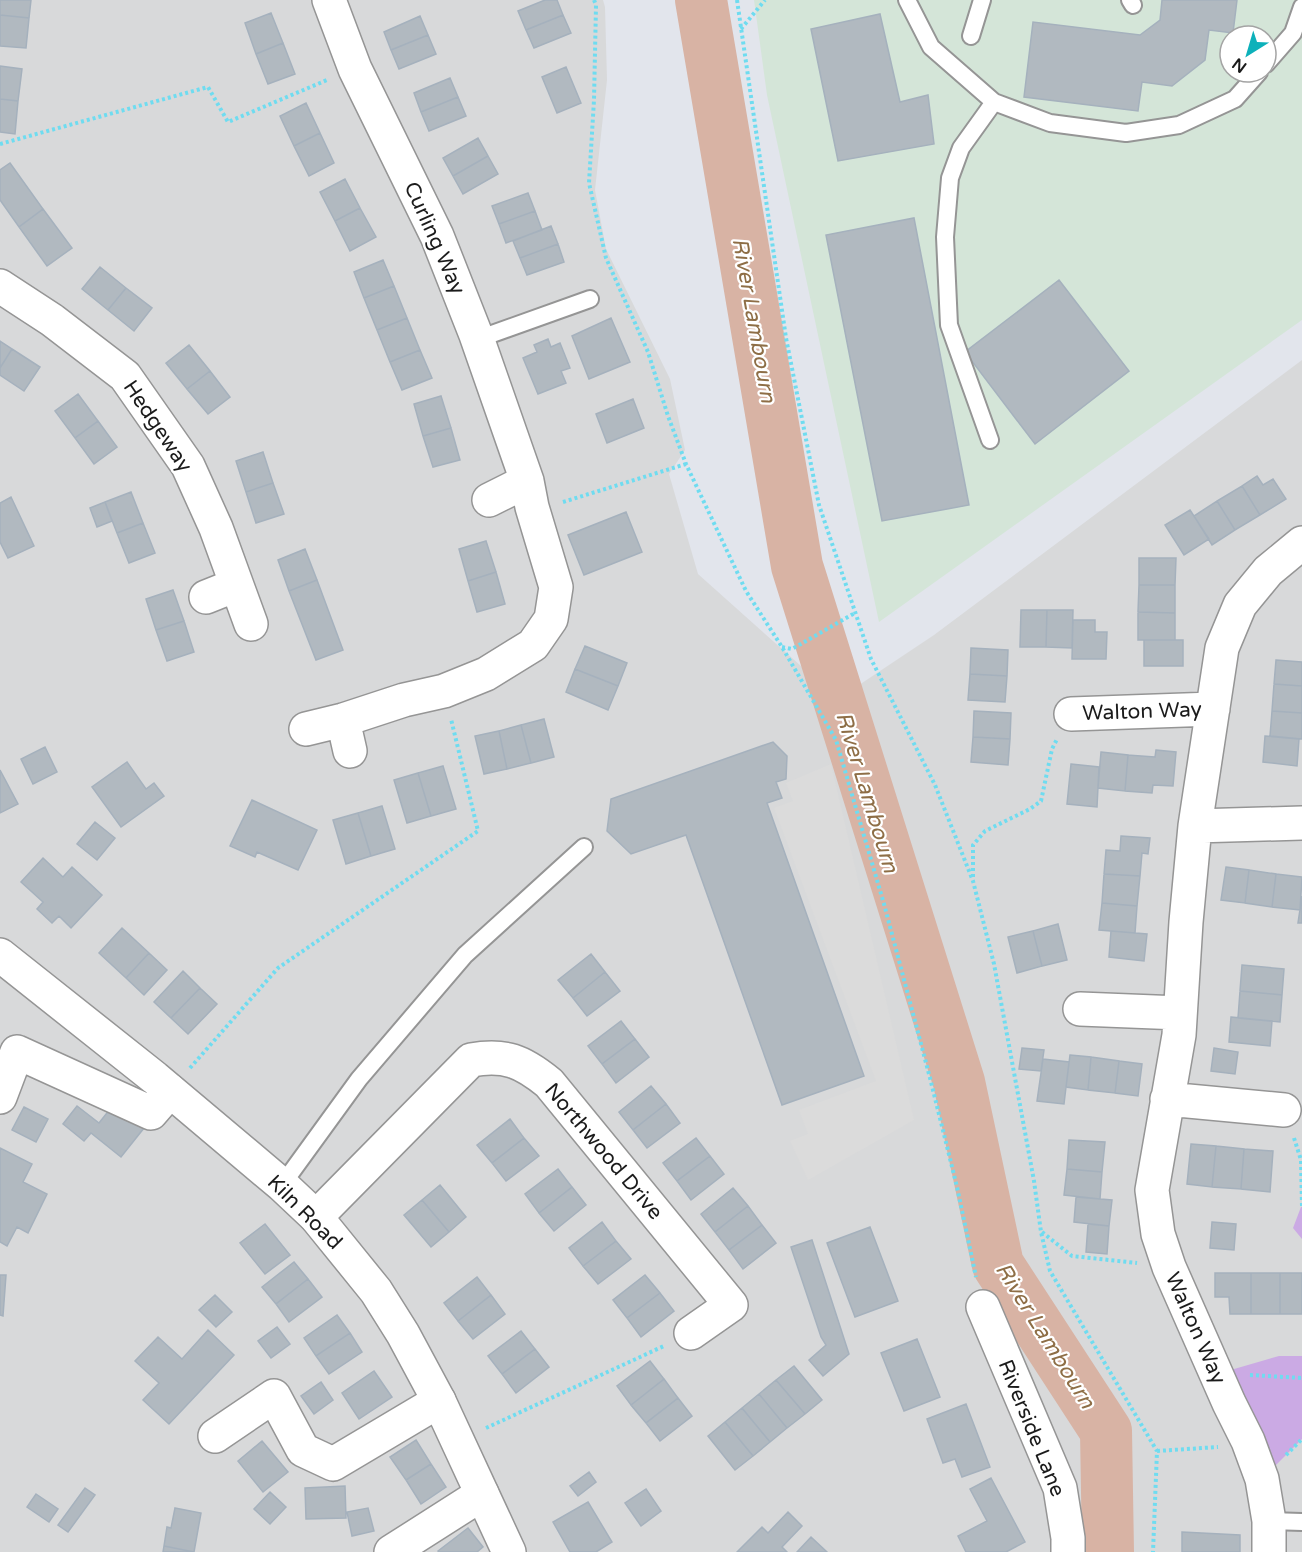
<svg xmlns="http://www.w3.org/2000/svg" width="1302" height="1552" viewBox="0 0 1302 1552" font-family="'Varela Round',sans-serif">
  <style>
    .residential { fill: #d8d9da }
    .industrial { fill: #d4e5d8; fill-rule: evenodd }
    .grass { fill: #cbaae4 }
    .parking { fill: #dbdbdb }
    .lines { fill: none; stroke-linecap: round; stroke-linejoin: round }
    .river { stroke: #d8b3a4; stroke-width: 52 }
    .building { fill: #b1b9c0; stroke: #a5b1bd; stroke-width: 1.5 }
    .service-casing { stroke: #959595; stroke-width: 20 }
    .minor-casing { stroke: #959595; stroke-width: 36 }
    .tertiary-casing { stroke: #959595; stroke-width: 36 }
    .path { stroke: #6fdcf0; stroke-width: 4; stroke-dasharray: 3 3; stroke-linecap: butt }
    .service { stroke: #fff; stroke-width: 16 }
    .minor { stroke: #fff; stroke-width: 33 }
    .tertiary { stroke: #fff; stroke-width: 33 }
    .labels { text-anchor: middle; stroke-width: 4.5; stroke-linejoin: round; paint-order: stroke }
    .street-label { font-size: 21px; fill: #1b1b1b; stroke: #fff }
    .water-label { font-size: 22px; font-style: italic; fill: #8e6e46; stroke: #fff }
  </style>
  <rect width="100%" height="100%" fill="#e2e5ec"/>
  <path class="residential" d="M 0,0 L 603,0 L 605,7 L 607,80 L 595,190 L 606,249 L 670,379 L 685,450 L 669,474 L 698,574 L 838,699 L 934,635 L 1302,360 L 1302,1552 L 0,1552 Z"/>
  <path class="industrial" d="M 754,0 L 1302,0 L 1302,320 L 879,622 L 767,95 ZM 1230,36 L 1266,36 L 1266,72 L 1230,72 Z"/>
  <path class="grass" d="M 1301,1207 L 1302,1207 L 1302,1239 L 1293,1228 Z
    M 1279,1356 L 1302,1356 L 1302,1439 L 1262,1479 L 1217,1374 Z"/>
  <path class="parking" d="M 831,764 L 914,1120 L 808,1180 L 790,1141 L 808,1134 L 799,1110 L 876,1081 L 774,808 L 793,801 L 786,783 Z"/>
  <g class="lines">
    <path class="river" d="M 701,0 L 797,566 L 959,1082 L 998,1265 L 1106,1431 L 1108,1552"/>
  </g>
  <path class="building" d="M 0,0 L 31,0 L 29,18 L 0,15 Z
    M 545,0 L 557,0 L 563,15 L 526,30 L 518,11 Z
    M 1162,0 L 1237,0 L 1233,33 L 1209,30 L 1205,60 L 1172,86 L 1142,82 L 1138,111 L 1024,97 L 1033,22 L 1140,35 L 1160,20 Z
    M 271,13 L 283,43 L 256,54 L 245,23 Z
    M 880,14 L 900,102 L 928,95 L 934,144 L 838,161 L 811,29 Z
    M 0,15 L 29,18 L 26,48 L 0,46 Z
    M 563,15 L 571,33 L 534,48 L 526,30 Z
    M 420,16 L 428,35 L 391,50 L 384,32 Z
    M 428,35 L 436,54 L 399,69 L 391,50 Z
    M 283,43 L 295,74 L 268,84 L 256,54 Z
    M 0,66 L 22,69 L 18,101 L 0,99 Z
    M 566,67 L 581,103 L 557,113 L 542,77 Z
    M 450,78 L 458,97 L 421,112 L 414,93 Z
    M 458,97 L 466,116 L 429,131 L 421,112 Z
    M 0,99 L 18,101 L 15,134 L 0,132 Z
    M 306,103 L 320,133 L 294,146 L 280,116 Z
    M 320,133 L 334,163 L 309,176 L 294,146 Z
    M 478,138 L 488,156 L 453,176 L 443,158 Z
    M 488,156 L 498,174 L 463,194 L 453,176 Z
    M 10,163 L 43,209 L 19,227 L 0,200 L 0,170 Z
    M 345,179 L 360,208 L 335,221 L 320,192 Z
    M 528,193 L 535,211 L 499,224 L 492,206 Z
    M 360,208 L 376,237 L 350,251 L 335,221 Z
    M 43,209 L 72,248 L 47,266 L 19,227 Z
    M 535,211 L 542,230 L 506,243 L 499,224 Z
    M 914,218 L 969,505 L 882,521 L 826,235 Z
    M 551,226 L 558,244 L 520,258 L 513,241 Z
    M 558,244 L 564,262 L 527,275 L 520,258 Z
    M 383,260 L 394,286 L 364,298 L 354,272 Z
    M 100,267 L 126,288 L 108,310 L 82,289 Z
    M 1059,280 L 1129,371 L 1035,444 L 965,352 Z
    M 394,286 L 407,318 L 377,330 L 364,298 Z
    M 126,288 L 152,308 L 134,331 L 108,310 Z
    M 407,318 L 420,350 L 390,362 L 377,330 Z
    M 611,318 L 630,362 L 589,379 L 572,336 Z
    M 548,339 L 551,347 L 560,343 L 570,368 L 561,371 L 566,383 L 538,394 L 523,358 L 537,352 L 534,345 Z
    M 0,341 L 12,349 L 0,368 Z
    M 189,345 L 210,371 L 187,389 L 166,363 Z
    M 12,349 L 40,367 L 24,391 L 0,375 L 0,368 Z
    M 420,350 L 432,378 L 402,390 L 390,362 Z
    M 210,371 L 230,397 L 208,414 L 187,389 Z
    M 78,394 L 98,421 L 75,438 L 55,411 Z
    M 441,396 L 451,428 L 423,436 L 414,404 Z
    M 633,399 L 644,428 L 607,443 L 596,414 Z
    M 98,421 L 117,447 L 94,464 L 75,438 Z
    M 451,428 L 460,460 L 433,467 L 423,436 Z
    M 263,452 L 273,483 L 246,492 L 236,461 Z
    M 1257,476 L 1263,485 L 1273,479 L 1286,499 L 1260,515 L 1242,486 Z
    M 273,483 L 284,514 L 256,523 L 246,492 Z
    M 1242,486 L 1260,515 L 1235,530 L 1217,501 Z
    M 131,492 L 143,523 L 117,533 L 105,502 Z
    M 11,497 L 34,546 L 8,558 L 0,542 L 0,503 Z
    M 1217,501 L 1235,530 L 1212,545 L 1194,516 Z
    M 105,502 L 112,521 L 97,527 L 90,508 Z
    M 1190,510 L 1209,539 L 1184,555 L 1165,525 Z
    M 626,512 L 642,552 L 584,575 L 568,535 Z
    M 143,523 L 155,553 L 129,563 L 117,533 Z
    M 486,541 L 496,572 L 468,581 L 459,549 Z
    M 305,549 L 317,580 L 289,591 L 278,560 Z
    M 1139,558 L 1176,558 L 1175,585 L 1139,585 Z
    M 496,572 L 505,604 L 477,612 L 468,581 Z
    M 317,580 L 343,650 L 316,660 L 289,591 Z
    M 1139,585 L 1175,585 L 1175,613 L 1138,612 Z
    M 173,590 L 184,621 L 156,630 L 146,599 Z
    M 1021,610 L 1047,610 L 1046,647 L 1020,647 Z
    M 1047,610 L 1073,610 L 1072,648 L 1046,647 Z
    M 1138,612 L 1175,613 L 1175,640 L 1138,640 Z
    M 1073,620 L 1095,620 L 1095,632 L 1107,632 L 1106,659 L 1072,659 Z
    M 184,621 L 194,652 L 167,661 L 156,630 Z
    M 1144,640 L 1183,640 L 1183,666 L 1144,666 Z
    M 585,646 L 627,663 L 618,686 L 575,669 Z
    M 971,648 L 1008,650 L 1007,676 L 970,674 Z
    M 1276,660 L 1302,662 L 1302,686 L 1274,684 Z
    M 575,669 L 618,686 L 608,710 L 566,692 Z
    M 970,674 L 1007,676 L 1005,702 L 968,700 Z
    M 1274,684 L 1302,686 L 1302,713 L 1272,711 Z
    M 974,711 L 1011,713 L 1010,739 L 973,737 Z
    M 1272,711 L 1302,713 L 1302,739 L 1270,736 Z
    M 544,719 L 554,757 L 531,763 L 521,725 Z
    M 521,725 L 531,763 L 507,769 L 499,731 Z
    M 499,731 L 507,769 L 484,774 L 475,736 Z
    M 1265,736 L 1299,739 L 1297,766 L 1263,762 Z
    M 973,737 L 1010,739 L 1008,765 L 971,762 Z
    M 773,742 L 787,756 L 786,779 L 776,782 L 782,798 L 767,803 L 864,1076 L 782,1105 L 686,835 L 631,854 L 607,831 L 611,799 Z
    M 45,747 L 57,772 L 33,784 L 21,759 Z
    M 1156,750 L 1176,752 L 1173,786 L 1153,785 L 1152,793 L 1125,791 L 1128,755 L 1155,757 Z
    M 1101,752 L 1128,755 L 1125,791 L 1098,788 Z
    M 127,762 L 146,789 L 154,783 L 164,796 L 121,827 L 92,787 Z
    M 1071,764 L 1099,767 L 1097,807 L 1067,804 Z
    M 443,766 L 456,809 L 431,816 L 418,773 Z
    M 0,770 L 18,804 L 0,813 Z
    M 418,773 L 431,816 L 407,823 L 394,780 Z
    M 252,800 L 317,830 L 298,870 L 257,852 L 255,857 L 230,846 Z
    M 382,806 L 395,849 L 371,856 L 358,813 Z
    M 358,813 L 371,856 L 346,864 L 333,820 Z
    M 95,822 L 115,838 L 97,860 L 77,844 Z
    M 1121,836 L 1150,838 L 1148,854 L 1142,853 L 1140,876 L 1104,874 L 1106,850 L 1120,851 Z
    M 43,858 L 63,877 L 72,867 L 102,895 L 71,928 L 59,916 L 52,923 L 37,909 L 43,902 L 21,882 Z
    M 1226,867 L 1249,870 L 1245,903 L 1221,900 Z
    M 1249,870 L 1276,874 L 1272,907 L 1245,903 Z
    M 1104,874 L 1140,876 L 1137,906 L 1102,903 Z
    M 1276,874 L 1302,877 L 1300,910 L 1272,907 Z
    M 1302,896 L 1302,923 L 1298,923 Z
    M 1102,903 L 1137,906 L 1135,933 L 1099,930 Z
    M 1058,924 L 1067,960 L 1042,966 L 1033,931 Z
    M 122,928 L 149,953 L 126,978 L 99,953 Z
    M 1033,931 L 1042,966 L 1017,973 L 1008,937 Z
    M 1111,931 L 1147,934 L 1144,961 L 1109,957 Z
    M 149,953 L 167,970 L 144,995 L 126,978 Z
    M 591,954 L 605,972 L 573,998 L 558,980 Z
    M 1242,965 L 1284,969 L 1282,995 L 1240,991 Z
    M 183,971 L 200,988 L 171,1018 L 154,1002 Z
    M 605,972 L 620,991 L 587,1016 L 573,998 Z
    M 200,988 L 217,1004 L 188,1034 L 171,1018 Z
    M 1240,991 L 1282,995 L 1280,1022 L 1238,1018 Z
    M 1231,1017 L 1272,1021 L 1270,1046 L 1229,1042 Z
    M 621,1021 L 635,1039 L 602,1064 L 588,1046 Z
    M 635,1039 L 649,1057 L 616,1083 L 602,1064 Z
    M 1022,1048 L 1044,1050 L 1041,1071 L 1019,1069 Z
    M 1214,1048 L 1238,1052 L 1235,1074 L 1211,1071 Z
    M 1070,1055 L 1091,1057 L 1088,1090 L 1066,1087 Z
    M 1091,1057 L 1119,1061 L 1115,1093 L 1088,1090 Z
    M 1043,1059 L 1069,1062 L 1064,1104 L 1037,1101 Z
    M 1119,1061 L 1142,1064 L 1138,1096 L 1115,1093 Z
    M 651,1086 L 666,1104 L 633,1130 L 619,1112 Z
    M 114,1104 L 144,1128 L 121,1157 L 91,1133 L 84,1141 L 63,1124 L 77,1106 L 99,1123 Z
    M 666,1104 L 680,1123 L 647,1148 L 633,1130 Z
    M 24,1107 L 48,1119 L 36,1142 L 12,1130 Z
    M 510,1119 L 524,1138 L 492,1163 L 477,1145 Z
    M 524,1138 L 539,1156 L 506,1181 L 492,1163 Z
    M 696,1138 L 710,1156 L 677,1181 L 663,1163 Z
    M 1069,1140 L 1105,1142 L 1102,1172 L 1067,1169 Z
    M 1191,1144 L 1216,1146 L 1212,1187 L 1187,1184 Z
    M 1216,1146 L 1244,1149 L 1241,1189 L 1212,1187 Z
    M 0,1148 L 32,1164 L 23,1182 L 47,1194 L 28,1233 L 17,1227 L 7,1246 L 0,1242 Z
    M 1244,1149 L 1273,1151 L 1270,1192 L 1241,1189 Z
    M 710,1156 L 724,1174 L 691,1200 L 677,1181 Z
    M 558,1169 L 572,1187 L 539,1213 L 525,1194 Z
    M 1067,1169 L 1102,1172 L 1100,1199 L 1064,1195 Z
    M 440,1185 L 466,1217 L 449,1232 L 422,1200 Z
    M 572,1187 L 586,1205 L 554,1231 L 539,1213 Z
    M 733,1188 L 748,1206 L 715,1232 L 701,1214 Z
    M 1076,1197 L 1112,1200 L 1109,1226 L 1074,1222 Z
    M 422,1200 L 449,1232 L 431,1247 L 404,1215 Z
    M 748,1206 L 762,1225 L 729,1250 L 715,1232 Z
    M 602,1222 L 616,1241 L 583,1266 L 569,1248 Z
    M 1212,1222 L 1236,1224 L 1234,1250 L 1210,1248 Z
    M 265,1224 L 290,1255 L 265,1274 L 240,1243 Z
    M 1088,1224 L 1109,1226 L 1107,1254 L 1086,1252 Z
    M 762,1225 L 776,1243 L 743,1269 L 729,1250 Z
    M 870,1227 L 898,1301 L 855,1317 L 827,1243 Z
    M 812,1240 L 849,1354 L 823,1376 L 809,1360 L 826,1345 L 821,1337 L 791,1247 Z
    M 616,1241 L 631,1259 L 598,1284 L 583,1266 Z
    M 294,1262 L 308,1279 L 276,1304 L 262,1287 Z
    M 1215,1273 L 1251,1273 L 1251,1314 L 1230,1314 L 1229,1297 L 1215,1297 Z
    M 1251,1273 L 1280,1273 L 1280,1314 L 1251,1314 Z
    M 1280,1273 L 1302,1273 L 1302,1314 L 1280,1314 Z
    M 0,1275 L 6,1275 L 3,1316 L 0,1315 Z
    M 645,1275 L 660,1293 L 627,1318 L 613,1300 Z
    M 477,1277 L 491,1295 L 458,1321 L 444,1303 Z
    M 308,1279 L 322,1297 L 289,1322 L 276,1304 Z
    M 660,1293 L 674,1311 L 641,1337 L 627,1318 Z
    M 215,1295 L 232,1312 L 216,1327 L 199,1310 Z
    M 491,1295 L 505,1314 L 473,1339 L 458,1321 Z
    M 337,1315 L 350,1333 L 316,1356 L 304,1338 Z
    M 277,1327 L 290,1344 L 271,1358 L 258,1341 Z
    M 208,1330 L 234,1355 L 169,1424 L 143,1400 L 159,1383 L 135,1361 L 158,1337 L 182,1359 Z
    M 521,1331 L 535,1349 L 502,1374 L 488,1356 Z
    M 350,1333 L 362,1352 L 329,1374 L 316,1356 Z
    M 917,1339 L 940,1397 L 904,1411 L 881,1353 Z
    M 535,1349 L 549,1367 L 516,1393 L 502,1374 Z
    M 650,1361 L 664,1379 L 631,1405 L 617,1386 Z
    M 794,1366 L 822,1400 L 805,1414 L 776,1380 Z
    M 374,1371 L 392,1397 L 359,1419 L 342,1393 Z
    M 664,1379 L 678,1398 L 646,1423 L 631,1405 Z
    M 776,1380 L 805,1414 L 787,1428 L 759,1394 Z
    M 321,1382 L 333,1400 L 314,1414 L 301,1396 Z
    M 759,1394 L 787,1428 L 770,1442 L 742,1408 Z
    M 678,1398 L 692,1416 L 660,1441 L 646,1423 Z
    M 966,1404 L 990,1467 L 962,1477 L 955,1459 L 943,1463 L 927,1419 Z
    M 742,1408 L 770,1442 L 753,1456 L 725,1422 Z
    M 725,1422 L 753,1456 L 735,1470 L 708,1436 Z
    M 416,1440 L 431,1464 L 406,1480 L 390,1457 Z
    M 262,1441 L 288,1472 L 263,1492 L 238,1461 Z
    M 431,1464 L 446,1487 L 421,1504 L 406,1480 Z
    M 589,1472 L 596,1482 L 578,1496 L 570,1486 Z
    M 991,1478 L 1025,1542 L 1006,1552 L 966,1552 L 958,1536 L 987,1521 L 970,1489 Z
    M 345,1486 L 346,1518 L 306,1519 L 305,1488 Z
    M 85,1488 L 95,1495 L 68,1532 L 58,1525 Z
    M 646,1489 L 661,1511 L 641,1526 L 625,1503 Z
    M 270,1492 L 286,1507 L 270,1524 L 254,1509 Z
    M 36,1494 L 58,1509 L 49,1522 L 27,1507 Z
    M 588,1502 L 612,1542 L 596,1552 L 570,1552 L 553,1522 Z
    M 175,1508 L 201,1513 L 194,1552 L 164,1546 L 167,1527 L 171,1528 Z
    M 368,1508 L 374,1531 L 352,1536 L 347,1512 Z
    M 788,1512 L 802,1526 L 782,1547 L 787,1552 L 737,1552 L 762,1527 L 768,1533 Z
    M 468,1528 L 483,1547 L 477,1552 L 439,1552 L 438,1551 Z
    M 1182,1532 L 1240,1535 L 1240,1552 L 1182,1552 Z
    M 811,1537 L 827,1552 L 797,1552 Z
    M 164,1546 L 194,1552 L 163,1552 Z"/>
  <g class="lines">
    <defs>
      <path id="service" d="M 907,0 L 931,47 L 994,102 L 1050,123 L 1126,133 L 1179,125 L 1235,99 L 1259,72
        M 1130,0 L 1133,5
        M 971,36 L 982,0
        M 1266,64 L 1293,33 L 1302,7
        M 478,339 L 590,299
        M 990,440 L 949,325 L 945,237 L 950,178 L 961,148 L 994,102
        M 282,1185 L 359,1079 L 465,955 L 584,847
        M 1269,1521 L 1302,1522"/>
      <path id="minor" d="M 0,286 L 52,320 L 125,376 L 188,466 L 216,528 L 251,624
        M 489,500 L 527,481
        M 206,597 L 236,585
        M 1071,714 L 1213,709
        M 343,720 L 350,751
        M 306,729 L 343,720 L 404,700 L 444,691 L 486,674 L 533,645 L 551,619 L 556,587 L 532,507 L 527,481 L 476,335 L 437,236 L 355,69 L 329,0
        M 1195,826 L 1302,823
        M 1080,1009 L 1180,1013
        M 0,1097 L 17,1052 L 151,1113 L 170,1091
        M 1167,1099 L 1284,1110
        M 316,1217 L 471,1060 C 505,1054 522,1061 549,1083 L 731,1305 L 691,1333
        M 983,1307 L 1060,1488 L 1068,1538 L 1068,1552
        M 215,1436 L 274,1396 L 303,1450 L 333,1464 L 439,1401
        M 391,1552 L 482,1494
        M 1269,1552 L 1269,1521 L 1262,1479 L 1248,1441 L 1229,1403 L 1169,1267 L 1158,1234 L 1152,1190 L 1179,1035 L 1186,922 L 1195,826 L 1222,648 L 1240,605 L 1268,571 L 1302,543"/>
      <path id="tertiary" d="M 0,955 L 155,1078 L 282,1185 L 316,1217 L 376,1291 L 403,1334 L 439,1401 L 509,1552"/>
    </defs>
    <use href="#service" class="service-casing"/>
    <use href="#minor" class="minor-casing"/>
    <use href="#tertiary" class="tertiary-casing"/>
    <path class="path" d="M 594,0 L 596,5 L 594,100 L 589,183 L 606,258 L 648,352 L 668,416 L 686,464 L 746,591 L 782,647 L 836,740 L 884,904 L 930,1078 L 957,1187 L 976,1277
      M 737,0 L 786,338 L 819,505 L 871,659 L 935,785 L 973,881 L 994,964 L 1034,1181 L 1041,1232 L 1050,1271 L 1157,1451 L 1153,1552
      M 741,29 L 765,0
      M 0,144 L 208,87 L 228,122 L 327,80
      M 563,502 L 686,464
      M 782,647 L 792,649 L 855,613
      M 973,877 L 973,845 L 985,831 L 1030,809 L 1041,801 L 1052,749 L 1057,739
      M 190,1068 L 278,968 L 478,831 L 451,719
      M 1294,1138 L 1301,1160 L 1302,1207
      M 1042,1232 L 1072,1256 L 1137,1263
      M 1250,1375 L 1302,1378
      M 486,1428 L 664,1346
      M 1157,1451 L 1218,1447
      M 1286,1455 L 1302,1439"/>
    <use href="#service" class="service"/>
    <use href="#minor" class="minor"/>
    <use href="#tertiary" class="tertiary"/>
  </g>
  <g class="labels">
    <g class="street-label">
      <text transform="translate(435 238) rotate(66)" y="7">Curling Way</text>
      <text transform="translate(158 426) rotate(56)" y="7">Hedgeway</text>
      <text transform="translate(1142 711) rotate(-2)" y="7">Walton Way</text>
      <text transform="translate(604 1151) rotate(50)" y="7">Northwood Drive</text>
      <text transform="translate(305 1212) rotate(45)" y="7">Kiln Road</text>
      <text transform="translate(1196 1328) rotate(66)" y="7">Walton Way</text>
      <text transform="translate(1032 1428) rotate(68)" y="7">Riverside Lane</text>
    </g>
    <g class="water-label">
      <text transform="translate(755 320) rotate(80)" y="8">River Lambourn</text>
      <text transform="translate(868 792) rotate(73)" y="8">River Lambourn</text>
      <text transform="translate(1046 1335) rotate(58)" y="8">River Lambourn</text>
    </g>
  </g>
  <g transform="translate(1248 54) rotate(217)"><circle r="28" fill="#ffffff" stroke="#a4a4a4" stroke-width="1.5"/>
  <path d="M0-4.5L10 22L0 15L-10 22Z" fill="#0db1ba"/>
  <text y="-9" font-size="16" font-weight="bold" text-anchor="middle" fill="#1b1b1b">N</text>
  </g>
</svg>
